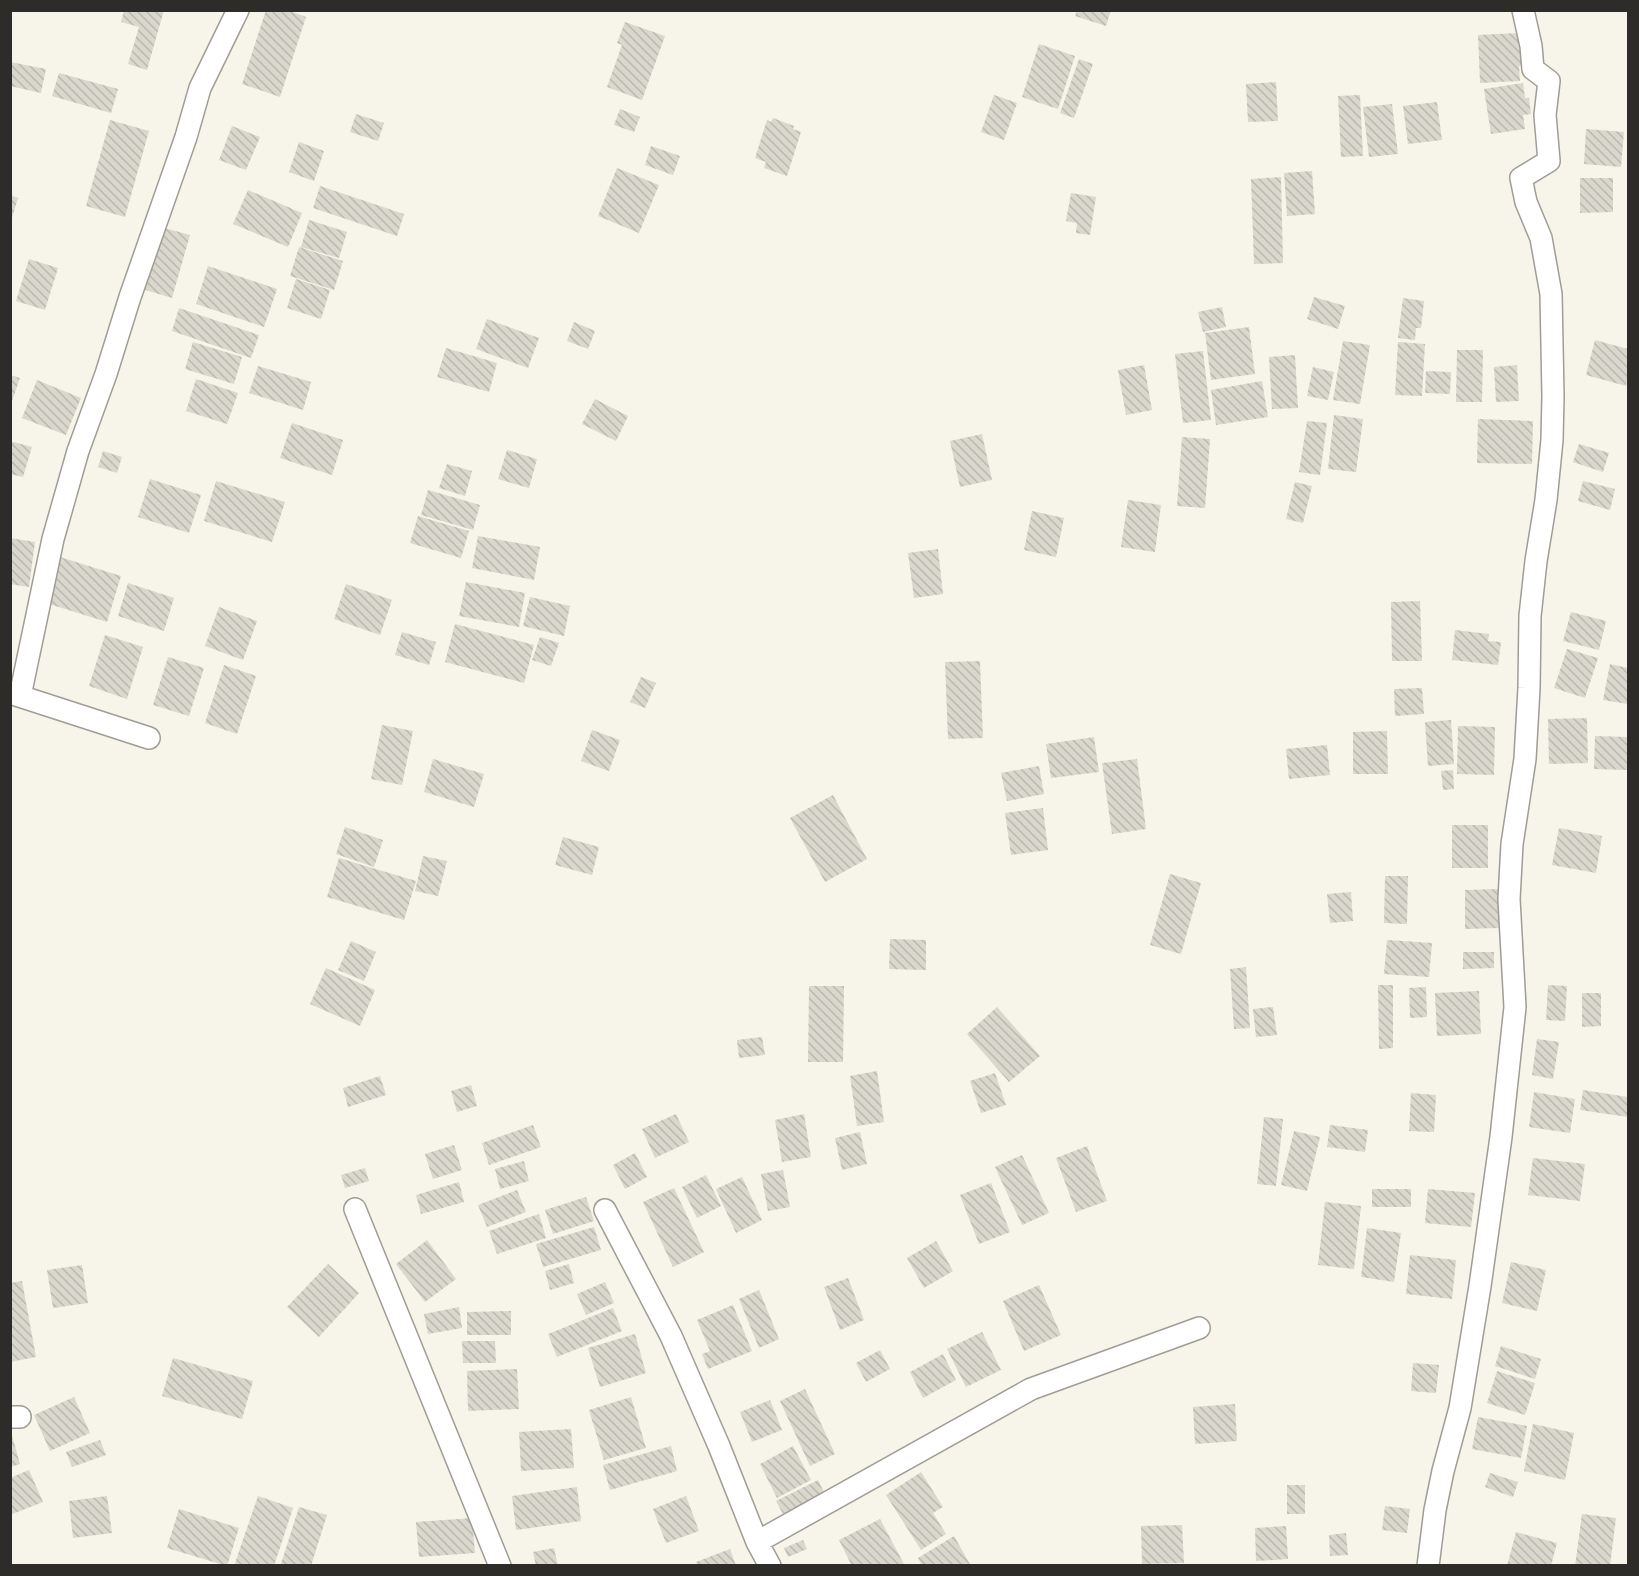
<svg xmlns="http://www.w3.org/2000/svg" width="1639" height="1576" viewBox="0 0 1639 1576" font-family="'Noto Serif',serif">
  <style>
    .building { fill: url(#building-back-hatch) }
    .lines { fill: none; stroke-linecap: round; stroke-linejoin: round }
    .minor-casing { stroke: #a09d94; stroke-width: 24 }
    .minor { stroke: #fff; stroke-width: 21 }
  </style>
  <defs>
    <pattern id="building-back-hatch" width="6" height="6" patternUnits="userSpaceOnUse" patternTransform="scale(1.5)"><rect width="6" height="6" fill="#dad7cd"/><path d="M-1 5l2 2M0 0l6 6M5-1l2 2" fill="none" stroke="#bbb9b0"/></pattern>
  </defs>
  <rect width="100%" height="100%" fill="#f7f4ea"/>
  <path class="building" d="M 124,10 L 164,10 L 147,70 L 128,64 L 139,27 L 121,22 Z
    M 266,10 L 287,10 L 306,17 L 280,97 L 242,84 Z
    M 1077,10 L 1111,10 L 1106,26 L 1075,16 Z
    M 625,22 L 665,36 L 642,100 L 607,87 L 622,45 L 617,43 Z
    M 1518,33 L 1519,50 L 1525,50 L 1525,65 L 1519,66 L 1520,81 L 1480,83 L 1478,35 Z
    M 1039,44 L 1075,56 L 1058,109 L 1022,97 Z
    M 1079,59 L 1093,64 L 1074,118 L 1060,113 Z
    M 10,62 L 46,69 L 41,93 L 10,86 Z
    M 59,73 L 118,89 L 111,113 L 52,96 Z
    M 1276,82 L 1278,121 L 1248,122 L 1246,84 Z
    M 1523,83 L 1525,98 L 1529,98 L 1531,114 L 1523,115 L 1525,129 L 1491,134 L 1484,89 Z
    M 994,95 L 1017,103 L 1004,140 L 981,132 Z
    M 1360,95 L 1363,156 L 1341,157 L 1338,96 Z
    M 1437,102 L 1442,140 L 1408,144 L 1403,106 Z
    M 1392,104 L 1398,154 L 1369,157 L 1363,107 Z
    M 620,109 L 640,117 L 634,132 L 614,125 Z
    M 356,114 L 384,123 L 378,141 L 350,132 Z
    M 773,118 L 794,126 L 793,129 L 801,132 L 787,176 L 764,168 L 766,162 L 755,158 L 767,120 L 771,122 Z
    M 110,120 L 149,131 L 125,217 L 86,206 Z
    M 232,126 L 260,137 L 246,170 L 219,160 Z
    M 1586,129 L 1624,132 L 1621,167 L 1584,164 Z
    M 299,142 L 324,151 L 314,181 L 289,172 Z
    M 651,146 L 680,156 L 673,175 L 645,165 Z
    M 617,168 L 659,185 L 639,233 L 598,216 Z
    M 1312,171 L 1315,214 L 1287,216 L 1284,173 Z
    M 1281,177 L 1283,263 L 1254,264 L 1251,179 Z
    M 1580,178 L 1613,178 L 1613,212 L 1580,213 Z
    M 320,186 L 404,214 L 397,236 L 313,208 Z
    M 248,190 L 302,213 L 288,247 L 233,224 Z
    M 1071,193 L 1096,197 L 1090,235 L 1076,233 L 1077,223 L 1066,221 Z
    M 10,195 L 18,198 L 11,221 L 10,221 Z
    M 309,220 L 347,232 L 339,258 L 301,247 Z
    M 161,227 L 190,235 L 172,298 L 142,289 Z
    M 299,247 L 343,261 L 334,290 L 290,276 Z
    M 29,259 L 58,268 L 45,310 L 16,301 Z
    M 208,266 L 277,289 L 264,327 L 196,304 Z
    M 296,279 L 330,290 L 321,319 L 287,308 Z
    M 1314,297 L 1345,306 L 1338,329 L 1307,319 Z
    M 1403,298 L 1424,301 L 1421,328 L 1416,328 L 1415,340 L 1398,338 Z
    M 1222,307 L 1226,327 L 1203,332 L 1198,312 Z
    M 179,308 L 259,335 L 251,358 L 172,331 Z
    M 487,319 L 539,338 L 528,368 L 476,349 Z
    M 574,322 L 595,331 L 588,349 L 567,341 Z
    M 1249,327 L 1255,374 L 1211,380 L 1205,333 Z
    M 1595,340 L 1628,349 L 1628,376 L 1626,386 L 1586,375 Z
    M 1343,341 L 1370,345 L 1360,404 L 1333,400 Z
    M 193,342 L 242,357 L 234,384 L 185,369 Z
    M 1398,342 L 1425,344 L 1422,396 L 1395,395 Z
    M 446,348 L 497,363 L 489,392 L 437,377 Z
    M 1457,350 L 1483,350 L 1482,402 L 1456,402 Z
    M 1203,351 L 1211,420 L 1183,423 L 1175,354 Z
    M 1295,355 L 1298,408 L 1272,409 L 1269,357 Z
    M 1144,365 L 1152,410 L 1126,415 L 1118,370 Z
    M 1517,365 L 1519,401 L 1496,402 L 1494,367 Z
    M 258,366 L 311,382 L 303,410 L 249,393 Z
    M 1313,367 L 1334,372 L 1328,400 L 1307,396 Z
    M 1426,371 L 1451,372 L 1450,394 L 1425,393 Z
    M 10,375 L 20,378 L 11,404 L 10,404 Z
    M 196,379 L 238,393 L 227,424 L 186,411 Z
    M 37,380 L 81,398 L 66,435 L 22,418 Z
    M 1262,381 L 1268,417 L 1216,425 L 1211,390 Z
    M 595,399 L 628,416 L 616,441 L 582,424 Z
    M 1334,415 L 1363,419 L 1356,472 L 1328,469 Z
    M 1478,419 L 1533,421 L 1532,464 L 1477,463 Z
    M 1307,421 L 1327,423 L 1320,475 L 1299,472 Z
    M 292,423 L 343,440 L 332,475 L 280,458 Z
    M 982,434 L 992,480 L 960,487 L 950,441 Z
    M 1182,437 L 1210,439 L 1205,508 L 1177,506 Z
    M 10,441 L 32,447 L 23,477 L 10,474 Z
    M 1579,444 L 1609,453 L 1603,472 L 1573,462 Z
    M 507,450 L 537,459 L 529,488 L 498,479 Z
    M 103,451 L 122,457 L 117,473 L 98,467 Z
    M 447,464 L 472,471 L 465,496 L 439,488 Z
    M 150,479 L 201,495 L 189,533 L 138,517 Z
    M 216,481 L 285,502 L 272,542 L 204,521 Z
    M 1583,481 L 1615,489 L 1610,510 L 1578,501 Z
    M 1295,482 L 1312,486 L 1303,523 L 1286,519 Z
    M 428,490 L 480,505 L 473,530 L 421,515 Z
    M 1128,500 L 1161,505 L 1155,552 L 1121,547 Z
    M 1032,511 L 1064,518 L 1056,557 L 1024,550 Z
    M 418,516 L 469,531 L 461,558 L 410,543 Z
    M 478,536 L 540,547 L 534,580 L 472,568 Z
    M 10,538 L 35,542 L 29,587 L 10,584 Z
    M 938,549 L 943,594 L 914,598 L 908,553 Z
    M 60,557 L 121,576 L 107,622 L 46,603 Z
    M 466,582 L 525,593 L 519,627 L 459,616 Z
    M 128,583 L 174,598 L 164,631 L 118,616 Z
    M 346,584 L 392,600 L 380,635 L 334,619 Z
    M 530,597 L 570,606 L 564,636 L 523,626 Z
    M 1420,601 L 1422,661 L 1392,661 L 1391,602 Z
    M 219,607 L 257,621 L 243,660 L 205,646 Z
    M 1571,612 L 1606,621 L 1599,650 L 1563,641 Z
    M 455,624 L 534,645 L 524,683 L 445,662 Z
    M 1455,630 L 1489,634 L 1488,641 L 1501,642 L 1498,665 L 1452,660 Z
    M 402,632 L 436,642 L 429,665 L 395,655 Z
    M 105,635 L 143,647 L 127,699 L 89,686 Z
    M 540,637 L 559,643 L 551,666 L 532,660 Z
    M 1567,649 L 1598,658 L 1585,698 L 1554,688 Z
    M 168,657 L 204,668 L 189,716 L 153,705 Z
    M 980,661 L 983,738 L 948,739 L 945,662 Z
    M 1610,664 L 1628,668 L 1628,704 L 1603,700 Z
    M 224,665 L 256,676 L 237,734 L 205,723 Z
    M 641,677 L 656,683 L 645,708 L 630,702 Z
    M 1422,688 L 1424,714 L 1395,716 L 1394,689 Z
    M 1587,718 L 1588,763 L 1549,764 L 1548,719 Z
    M 1451,720 L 1454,764 L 1428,766 L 1425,722 Z
    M 382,725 L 413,731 L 402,785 L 371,779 Z
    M 1458,726 L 1495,727 L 1494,775 L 1457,774 Z
    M 592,730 L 620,740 L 609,771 L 581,761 Z
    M 1387,731 L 1388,774 L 1353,774 L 1353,732 Z
    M 1595,736 L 1628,737 L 1628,770 L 1594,769 Z
    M 1094,737 L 1099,772 L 1051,778 L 1046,744 Z
    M 1327,745 L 1330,775 L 1289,779 L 1286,749 Z
    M 433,759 L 484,774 L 474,807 L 424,792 Z
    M 1137,759 L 1146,829 L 1112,834 L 1102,763 Z
    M 1039,766 L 1044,794 L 1007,801 L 1001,773 Z
    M 1453,770 L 1454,789 L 1443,790 L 1441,771 Z
    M 833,795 L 867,859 L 825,882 L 790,818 Z
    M 1043,808 L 1048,850 L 1011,855 L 1005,813 Z
    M 1452,825 L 1488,825 L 1488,868 L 1452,868 Z
    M 345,827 L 383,840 L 374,867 L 336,854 Z
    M 1559,828 L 1602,836 L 1596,873 L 1552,865 Z
    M 563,837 L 599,847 L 592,875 L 555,865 Z
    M 423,856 L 447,861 L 438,896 L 415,891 Z
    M 339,858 L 416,881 L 404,920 L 327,897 Z
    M 1170,874 L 1201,883 L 1181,954 L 1150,945 Z
    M 1385,876 L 1408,876 L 1407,924 L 1384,923 Z
    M 1498,889 L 1499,928 L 1465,929 L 1465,890 Z
    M 1351,892 L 1353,921 L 1330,923 L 1327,894 Z
    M 890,939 L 926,940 L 926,970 L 889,969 Z
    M 1387,940 L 1432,943 L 1429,977 L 1384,974 Z
    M 351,941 L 376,952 L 364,981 L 338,970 Z
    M 1463,952 L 1494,952 L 1494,968 L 1463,969 Z
    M 1246,967 L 1250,1028 L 1234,1029 L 1230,969 Z
    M 326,968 L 375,990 L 360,1026 L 310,1004 Z
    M 1378,985 L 1393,985 L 1393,1048 L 1379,1049 Z
    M 1548,985 L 1567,986 L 1565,1021 L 1546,1020 Z
    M 809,986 L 844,986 L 843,1062 L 808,1062 Z
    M 1426,987 L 1427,1017 L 1410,1018 L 1409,988 Z
    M 1479,991 L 1481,1034 L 1437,1036 L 1435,993 Z
    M 1582,993 L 1601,993 L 1601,1026 L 1582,1027 Z
    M 997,1007 L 1040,1056 L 1009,1082 L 967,1034 Z
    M 1273,1007 L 1277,1035 L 1256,1037 L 1253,1009 Z
    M 762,1037 L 765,1055 L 739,1058 L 737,1040 Z
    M 1537,1039 L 1559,1042 L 1553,1079 L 1532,1075 Z
    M 877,1071 L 884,1122 L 857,1126 L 850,1076 Z
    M 995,1073 L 1006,1105 L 981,1113 L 970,1081 Z
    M 380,1076 L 386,1095 L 348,1107 L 343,1088 Z
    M 471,1085 L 477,1106 L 457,1112 L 451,1091 Z
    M 1583,1090 L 1628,1097 L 1628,1117 L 1580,1110 Z
    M 1534,1092 L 1575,1099 L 1570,1133 L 1529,1127 Z
    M 1411,1093 L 1436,1095 L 1434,1132 L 1409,1131 Z
    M 676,1114 L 689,1142 L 655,1158 L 642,1129 Z
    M 804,1114 L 811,1157 L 782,1162 L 775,1120 Z
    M 1264,1117 L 1283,1119 L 1276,1186 L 1257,1184 Z
    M 533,1125 L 541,1147 L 489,1165 L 482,1143 Z
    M 1330,1125 L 1368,1130 L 1365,1152 L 1327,1147 Z
    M 1294,1131 L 1320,1137 L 1307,1191 L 1281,1185 Z
    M 860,1132 L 867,1164 L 842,1170 L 835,1138 Z
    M 454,1145 L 462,1170 L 433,1179 L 425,1154 Z
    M 1087,1146 L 1107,1201 L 1076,1212 L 1056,1158 Z
    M 635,1153 L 647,1177 L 625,1189 L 613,1165 Z
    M 1022,1155 L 1049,1213 L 1022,1225 L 995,1167 Z
    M 1533,1158 L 1585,1164 L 1580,1201 L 1528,1195 Z
    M 524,1161 L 529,1181 L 500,1189 L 495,1169 Z
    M 365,1168 L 369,1181 L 345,1188 L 341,1175 Z
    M 783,1170 L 790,1207 L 768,1211 L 761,1174 Z
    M 706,1175 L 721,1206 L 697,1218 L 682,1187 Z
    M 742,1177 L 762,1220 L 736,1233 L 716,1189 Z
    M 459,1182 L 464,1202 L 421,1214 L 416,1195 Z
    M 991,1183 L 1010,1232 L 979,1244 L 960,1195 Z
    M 674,1188 L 704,1252 L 673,1267 L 643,1202 Z
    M 1372,1189 L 1411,1189 L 1411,1207 L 1372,1207 Z
    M 1428,1189 L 1475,1193 L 1471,1227 L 1425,1223 Z
    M 517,1190 L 526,1212 L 487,1227 L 478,1205 Z
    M 586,1197 L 594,1221 L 553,1234 L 545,1210 Z
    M 1325,1202 L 1361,1206 L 1354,1269 L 1318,1265 Z
    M 539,1214 L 546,1238 L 497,1254 L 489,1231 Z
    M 594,1227 L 601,1250 L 543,1267 L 536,1244 Z
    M 1367,1228 L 1401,1233 L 1394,1282 L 1361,1277 Z
    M 427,1240 L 456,1279 L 425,1302 L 396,1264 Z
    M 936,1241 L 953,1271 L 924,1288 L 907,1258 Z
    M 1410,1255 L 1456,1260 L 1452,1299 L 1406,1294 Z
    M 1511,1262 L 1546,1270 L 1537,1311 L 1502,1303 Z
    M 328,1264 L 359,1293 L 319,1337 L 287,1307 Z
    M 569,1264 L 574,1283 L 550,1290 L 545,1271 Z
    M 82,1265 L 88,1303 L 53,1308 L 47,1270 Z
    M 848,1278 L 864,1320 L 840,1330 L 824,1287 Z
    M 22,1281 L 36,1357 L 10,1362 L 10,1283 Z
    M 605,1282 L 614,1303 L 586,1315 L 577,1294 Z
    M 1039,1285 L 1061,1335 L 1024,1351 L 1003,1301 Z
    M 759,1290 L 779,1339 L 759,1348 L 739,1299 Z
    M 733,1305 L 752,1351 L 708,1369 L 702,1354 L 710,1351 L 697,1320 Z
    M 459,1307 L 462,1328 L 428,1334 L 424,1314 Z
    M 613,1308 L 622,1331 L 557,1357 L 548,1334 Z
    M 511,1311 L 511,1335 L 467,1335 L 467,1312 Z
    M 982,1332 L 1001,1370 L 966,1387 L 947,1349 Z
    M 635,1334 L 646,1373 L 600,1387 L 588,1348 Z
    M 462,1341 L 495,1341 L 496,1363 L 463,1363 Z
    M 1501,1346 L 1541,1359 L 1535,1379 L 1495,1366 Z
    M 880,1350 L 890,1369 L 866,1382 L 856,1363 Z
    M 943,1354 L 956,1380 L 923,1398 L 910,1372 Z
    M 173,1358 L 253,1381 L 242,1419 L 162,1396 Z
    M 1413,1363 L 1439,1365 L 1436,1393 L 1411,1391 Z
    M 517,1369 L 519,1409 L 468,1411 L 467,1371 Z
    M 1497,1371 L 1535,1383 L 1525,1415 L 1487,1403 Z
    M 805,1389 L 835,1454 L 810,1466 L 780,1401 Z
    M 74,1397 L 90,1433 L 50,1451 L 34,1415 Z
    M 631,1397 L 646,1448 L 604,1460 L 589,1410 Z
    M 770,1400 L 782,1430 L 752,1442 L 740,1412 Z
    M 1235,1404 L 1237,1441 L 1195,1444 L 1193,1407 Z
    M 1478,1417 L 1527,1426 L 1521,1458 L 1472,1449 Z
    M 1533,1424 L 1574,1433 L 1565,1480 L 1524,1471 Z
    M 10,1428 L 20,1464 L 10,1467 Z
    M 571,1429 L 574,1468 L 521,1471 L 519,1432 Z
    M 100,1440 L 106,1455 L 72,1467 L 66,1452 Z
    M 671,1446 L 677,1471 L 610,1490 L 603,1465 Z
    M 793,1446 L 811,1480 L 777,1498 L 760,1464 Z
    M 29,1470 L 43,1502 L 10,1515 L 10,1478 Z
    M 921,1472 L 943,1507 L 933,1513 L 946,1534 L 921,1550 L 886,1495 Z
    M 1490,1473 L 1518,1482 L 1513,1497 L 1485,1487 Z
    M 818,1480 L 825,1494 L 783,1514 L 776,1501 Z
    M 1287,1485 L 1305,1485 L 1305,1514 L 1287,1514 Z
    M 577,1487 L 581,1521 L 516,1530 L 512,1496 Z
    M 107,1496 L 112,1533 L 73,1538 L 69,1501 Z
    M 258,1496 L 293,1508 L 274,1566 L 234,1566 Z
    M 686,1496 L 699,1531 L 666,1543 L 653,1509 Z
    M 1385,1506 L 1410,1509 L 1407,1533 L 1382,1530 Z
    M 299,1507 L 327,1515 L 311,1566 L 286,1566 L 281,1564 Z
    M 179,1509 L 239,1528 L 227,1566 L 167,1548 Z
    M 1582,1514 L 1616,1518 L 1610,1566 L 1575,1566 Z
    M 472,1518 L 475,1553 L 419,1557 L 416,1522 Z
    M 880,1519 L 905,1566 L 852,1566 L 839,1540 Z
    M 1182,1525 L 1184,1563 L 1142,1564 L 1141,1526 Z
    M 1286,1526 L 1288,1559 L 1256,1561 L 1255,1528 Z
    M 1516,1532 L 1557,1543 L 1551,1566 L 1507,1566 Z
    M 1346,1533 L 1348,1555 L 1330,1556 L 1329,1535 Z
    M 954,1536 L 971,1566 L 922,1566 L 918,1558 Z
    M 803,1540 L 807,1549 L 788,1557 L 784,1548 Z
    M 554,1548 L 558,1566 L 536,1566 L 533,1552 Z
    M 730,1549 L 736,1566 L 698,1566 L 696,1562 Z"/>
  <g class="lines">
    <defs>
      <path id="minor" d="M 10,693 L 149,738
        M 20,696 L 53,539 L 78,451 L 106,374 L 130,297 L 186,137 L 200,88 L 238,10
        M 355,1209 L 500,1566
        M 605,1210 L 671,1336 L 719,1446 L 757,1542 L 770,1566
        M 10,1417 L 20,1417
        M 757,1542 L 1031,1389 L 1199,1328
        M 1428,1566 L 1435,1510 L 1443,1471 L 1460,1408 L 1480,1286 L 1501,1137 L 1515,1007 L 1509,899 L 1512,844 L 1525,759 L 1529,688 L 1530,616 L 1536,561 L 1546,500 L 1552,440 L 1553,396 L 1551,294 L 1541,238 L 1526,202 L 1521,178 L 1549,161 L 1545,115 L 1549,81 L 1533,69 L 1531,46 L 1523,10"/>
    </defs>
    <use href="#minor" class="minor-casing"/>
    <use href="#minor" class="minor"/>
  </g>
  <rect width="1639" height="1576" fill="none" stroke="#2d2c28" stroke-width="24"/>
</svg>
